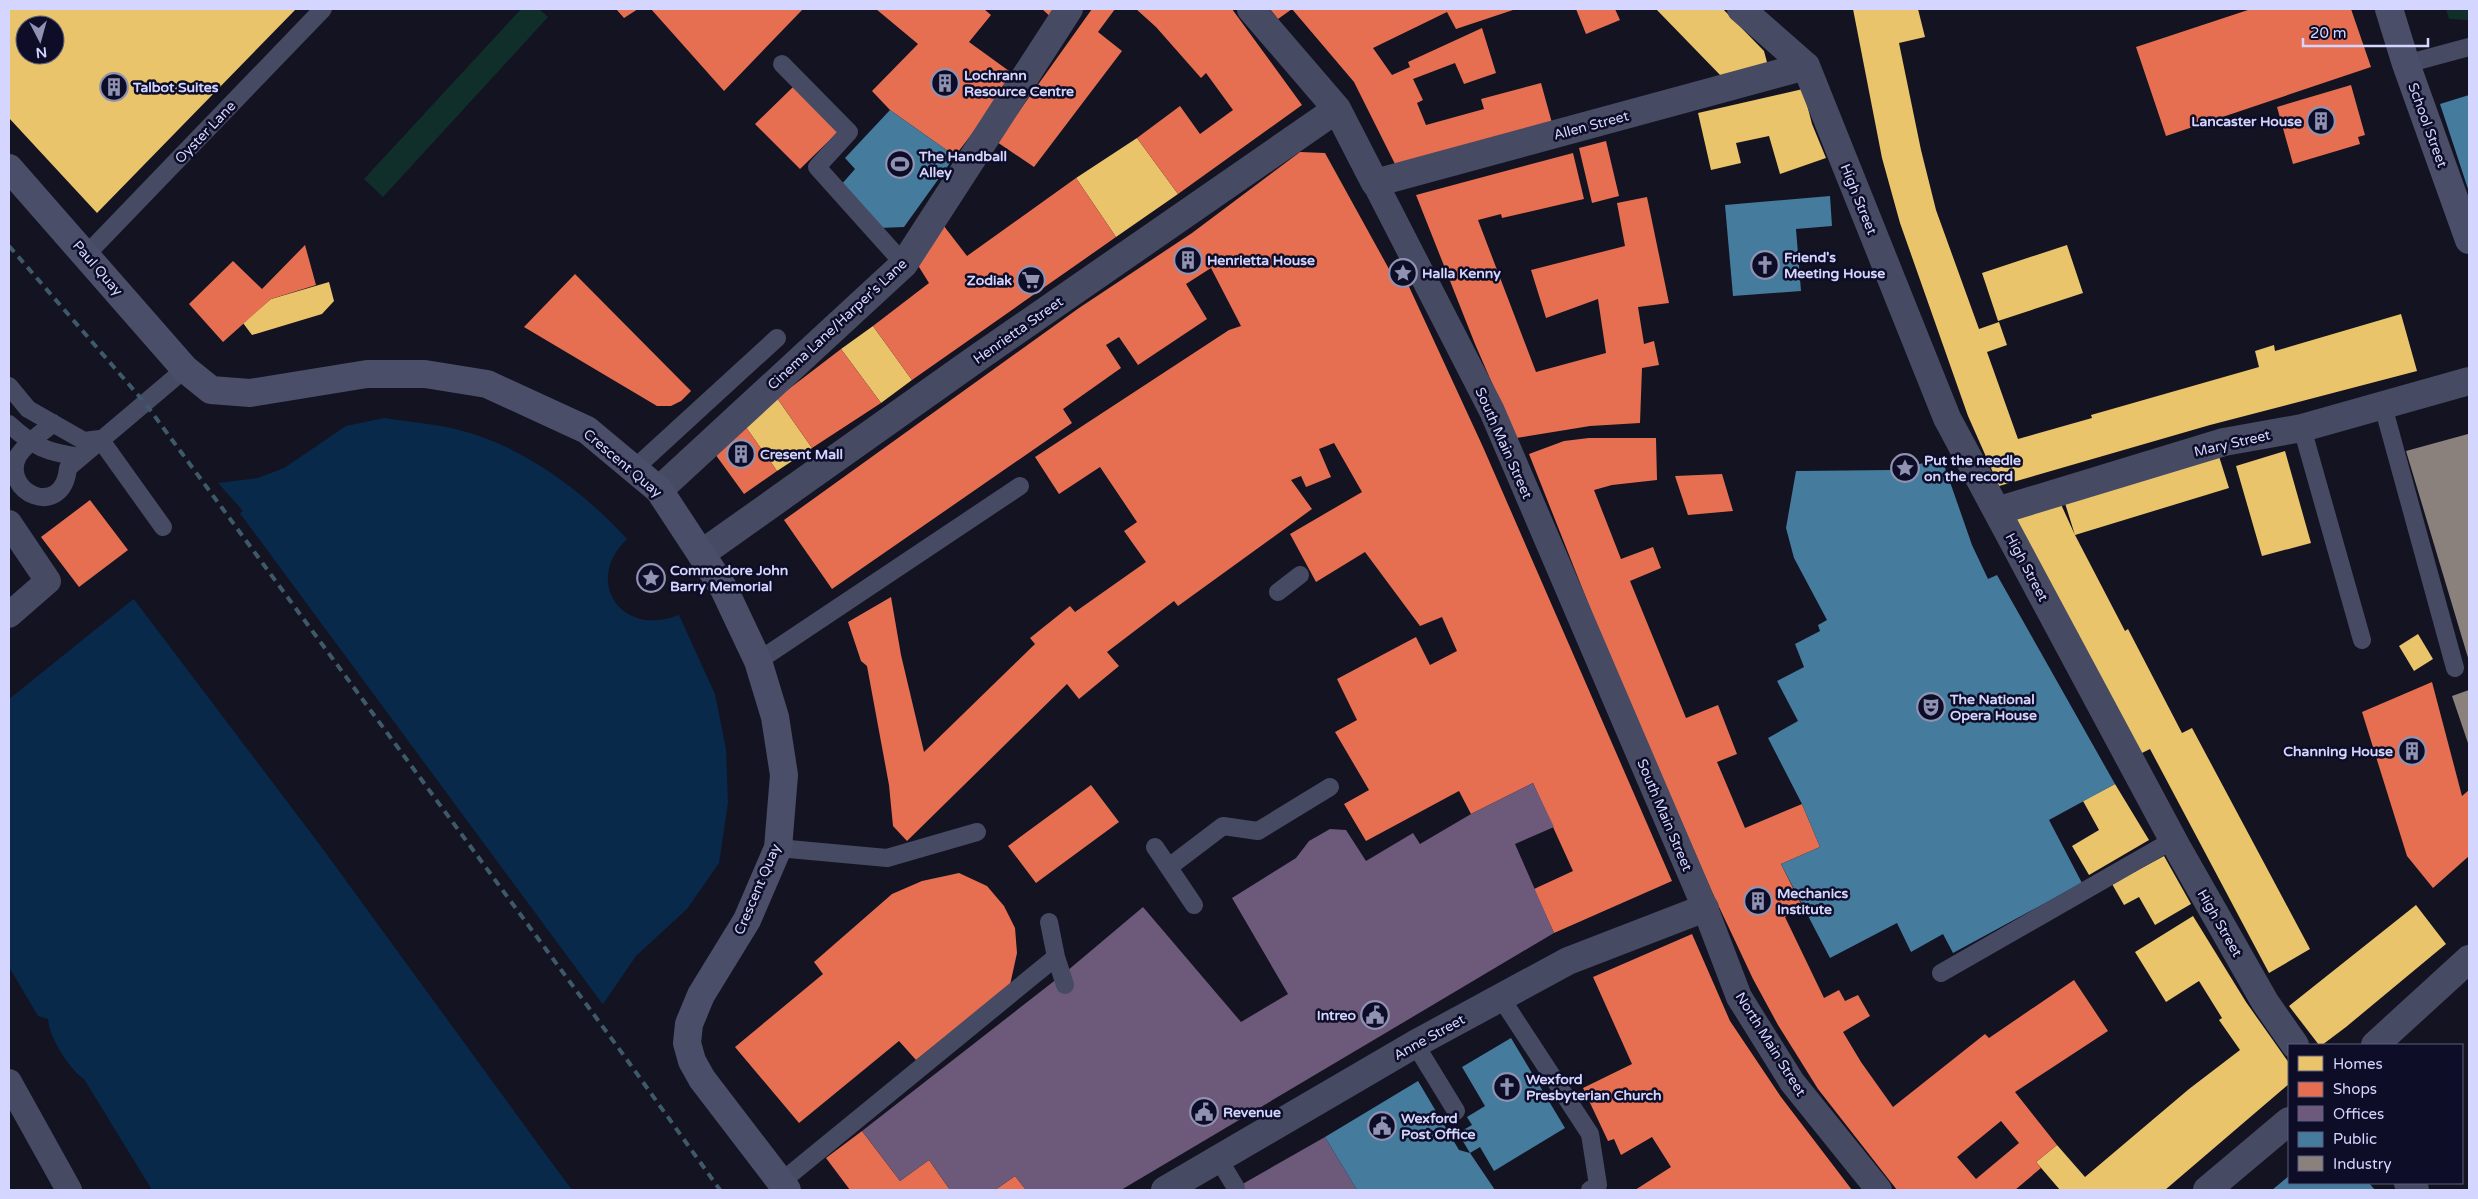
<svg xmlns="http://www.w3.org/2000/svg" width="2478" height="1199" viewBox="0 0 2478 1199" font-family="'Varela Round',sans-serif">
  <style>
    .green { fill: #102f2b }
    .water { fill: #082949 }
    .pier { fill: #131322 }
    .homes { fill: #e9c46a; fill-rule: evenodd }
    .shops { fill: #e76f51; fill-rule: evenodd }
    .offices { fill: #6d597a }
    .public { fill: #457b9d }
    .industry { fill: #8a817c }
    .lines { fill: none; stroke-linecap: round; stroke-linejoin: round }
    .service { stroke: #474a63; stroke-width: 18 }
    .pedestrian { stroke: #474a63; stroke-width: 26 }
    .minor { stroke: #474a63; stroke-width: 28 }
    .secondary { stroke: #4a4e69; stroke-width: 28 }
    .rail { stroke: #3e5a69; stroke-width: 4; stroke-dasharray: 8 6; stroke-linecap: butt }
    .labels { text-anchor: middle; stroke-width: 5; stroke-linejoin: round; paint-order: stroke }
    .poi-label { font-size: 14px; font-weight: bold; fill: #d4d6ff; stroke: #0d0d28; text-anchor: start }
    .street-label { font-size: 14px; fill: #d4d6ff; stroke: #0d0d28 }
  </style>
  <rect width="100%" height="100%" fill="#131322"/>
  <path class="green" d="M 521,9 L 539,9 L 548,17 L 383,197 L 364,179 Z
    M 2446,9 L 2469,9 L 2469,20 L 2449,19 Z"/>
  <path class="water" d="M 384,418 C 410,422 438,424 463,431 C 526,448 584,492 627,539 C 583,581 621,638 679,615 L 715,694 L 726,749 L 728,803 L 719,863 L 687,909 L 636,956 L 603,1004 L 528,1125 L 538,1144 L 572,1190 L 152,1190 L 84,1079 C 69,1069 49,1037 48,1019 L 38,1016 L 9,967 L 9,699 L 243,511 L 218,483 L 258,478 L 284,468 L 346,426 Z"/>
  <path class="pier" d="M 239,512 L 604,1006 L 531,1125 L 540,1142 L 538,1144 L 320,845 L 133,598 Z"/>
  <path class="homes" d="M 9,9 L 296,9 L 97,213 L 9,118 ZM 25,25 L 55,25 L 55,55 L 25,55 Z
    M 1656,9 L 1723,9 L 1764,51 L 1768,66 L 1722,77 Z
    M 1853,9 L 1918,9 L 1925,37 L 1899,43 L 1921,150 L 1936,210 L 1979,329 L 1999,322 L 2007,345 L 1987,352 L 2018,439 L 2092,418 L 2091,415 L 2259,367 L 2255,351 L 2274,345 L 2275,351 L 2401,314 L 2417,371 L 2210,425 L 1999,486 L 1968,416 L 1900,223 L 1882,158 Z
    M 1803,89 L 1812,124 L 1826,158 L 1780,174 L 1769,136 L 1736,143 L 1741,163 L 1711,170 L 1698,113 Z
    M 1137,138 L 1178,194 L 1116,237 L 1076,178 Z
    M 2067,245 L 2083,293 L 1998,321 L 1982,273 Z
    M 329,282 L 334,301 L 322,314 L 252,335 L 243,323 L 271,299 Z
    M 873,326 L 912,380 L 881,403 L 841,349 Z
    M 777,398 L 812,448 L 777,471 L 743,423 Z
    M 2217,450 L 2229,488 L 2075,535 L 2125,631 L 2128,629 L 2182,733 L 2192,728 L 2310,949 L 2269,973 L 2150,749 L 2134,757 L 2012,521 L 2059,500 L 2075,535 L 2063,497 Z
    M 2285,451 L 2311,543 L 2262,556 L 2236,466 Z
    M 2418,634 L 2433,659 L 2414,671 L 2399,646 Z
    M 2115,784 L 2149,840 L 2089,875 L 2072,846 L 2099,830 L 2083,801 Z
    M 2164,856 L 2191,904 L 2155,925 L 2139,897 L 2124,905 L 2112,884 Z
    M 2416,905 L 2446,944 L 2346,1027 L 2322,1045 L 2319,1045 L 2289,1006 Z
    M 2193,916 L 2246,1002 L 2289,1063 L 2289,1084 L 2165,1190 L 2060,1190 L 2036,1162 L 2057,1145 L 2085,1177 L 2189,1089 L 2240,1050 L 2219,1020 L 2222,1018 L 2199,981 L 2166,1002 L 2135,952 Z"/>
  <path class="shops" d="M 616,9 L 638,9 L 624,18 Z
    M 651,9 L 803,9 L 724,91 Z
    M 876,9 L 984,9 L 991,15 L 969,42 L 1016,76 L 955,156 L 890,110 L 872,91 L 918,44 Z
    M 1042,9 L 1061,9 L 1053,19 Z
    M 1092,9 L 1115,9 L 1098,32 L 1122,51 L 1034,167 L 997,142 Z
    M 1136,9 L 1232,9 L 1302,105 L 1178,194 L 1137,138 L 1180,106 L 1200,134 L 1233,110 L 1206,73 L 1201,78 L 1156,27 Z
    M 1270,9 L 1516,9 L 1456,29 L 1447,12 L 1373,48 L 1392,75 L 1410,67 L 1408,62 L 1482,28 L 1496,73 L 1464,84 L 1455,63 L 1413,79 L 1423,100 L 1417,103 L 1426,125 L 1484,109 L 1481,99 L 1541,83 L 1552,123 L 1396,166 L 1354,82 L 1292,9 L 1278,19 Z
    M 1576,9 L 1615,9 L 1620,20 L 1586,34 Z
    M 2251,9 L 2351,9 L 2371,67 L 2166,136 L 2136,47 Z
    M 2351,85 L 2365,135 L 2358,137 L 2360,144 L 2293,164 L 2277,107 Z
    M 793,87 L 838,132 L 800,169 L 755,124 Z
    M 1606,141 L 1619,196 L 1592,203 L 1579,148 Z
    M 1300,152 L 1325,153 L 1389,269 L 1399,265 L 1483,447 L 1672,881 L 1554,933 L 1534,889 L 1573,871 L 1533,783 L 1471,814 L 1459,791 L 1366,841 L 1344,804 L 1369,790 L 1335,732 L 1357,720 L 1337,679 L 1416,637 L 1430,665 L 1457,651 L 1442,617 L 1420,626 L 1365,552 L 1316,582 L 1290,534 L 1362,492 L 1334,443 L 1319,449 L 1331,477 L 1306,487 L 1301,476 L 1291,480 L 1312,509 L 1178,606 L 1174,601 L 1107,652 L 1119,666 L 1079,699 L 1067,684 L 907,841 L 893,826 L 889,785 L 867,666 L 861,661 L 848,622 L 891,597 L 901,655 L 924,752 L 1035,644 L 1030,638 L 1070,606 L 1075,612 L 1146,562 L 1124,531 L 1137,522 L 1100,467 L 1059,494 L 1035,457 L 1229,330 L 1241,326 L 1211,268 L 1186,284 L 1207,319 L 1138,365 L 1119,337 L 1106,345 L 1121,368 L 1063,409 L 1072,423 L 832,589 L 784,520 L 1079,308 L 1192,233 Z
    M 1573,153 L 1584,199 L 1502,218 L 1501,214 L 1478,220 L 1536,372 L 1606,353 L 1598,299 L 1546,318 L 1531,270 L 1625,246 L 1617,203 L 1647,197 L 1669,303 L 1638,307 L 1644,344 L 1654,341 L 1659,365 L 1642,368 L 1640,423 L 1590,426 L 1516,438 L 1475,344 L 1416,195 Z
    M 1076,178 L 1116,237 L 912,380 L 873,326 L 929,283 L 914,259 L 940,221 L 967,256 Z
    M 305,245 L 316,285 L 271,299 L 223,342 L 189,304 L 233,261 L 262,289 Z
    M 575,274 L 691,391 L 681,401 L 671,406 L 657,406 L 524,327 Z
    M 841,349 L 881,403 L 812,448 L 777,398 Z
    M 743,423 L 777,471 L 744,494 L 710,447 Z
    M 1589,438 L 1656,438 L 1657,480 L 1612,485 L 1594,490 L 1621,559 L 1653,547 L 1661,568 L 1630,581 L 1686,718 L 1718,705 L 1737,754 L 1717,762 L 1745,828 L 1802,804 L 1820,847 L 1781,864 L 1803,908 L 1785,917 L 1824,998 L 1839,990 L 1845,1001 L 1858,995 L 1870,1016 L 1843,1032 L 1861,1062 L 1893,1107 L 1985,1034 L 1989,1038 L 2074,980 L 2108,1031 L 2015,1092 L 2057,1145 L 2036,1162 L 2041,1168 L 2015,1190 L 1897,1190 L 1818,1089 L 1778,1025 L 1753,979 L 1713,894 L 1606,648 L 1529,454 L 1564,441 ZM 2001,1121 L 2019,1143 L 1976,1179 L 1957,1157 Z
    M 1722,474 L 1733,511 L 1688,515 L 1675,476 Z
    M 90,500 L 128,550 L 79,587 L 41,537 Z
    M 2432,682 L 2462,796 L 2469,790 L 2469,856 L 2433,888 L 2407,856 L 2362,712 Z
    M 1091,785 L 1119,822 L 1036,883 L 1008,846 Z
    M 959,873 L 987,886 L 1004,906 L 1015,928 L 1017,953 L 1010,985 L 916,1060 L 899,1041 L 799,1123 L 735,1047 L 823,974 L 814,962 L 892,894 L 922,881 Z
    M 1692,934 L 1730,1021 L 1781,1097 L 1852,1190 L 1635,1190 L 1671,1167 L 1652,1137 L 1621,1155 L 1614,1139 L 1608,1141 L 1583,1088 L 1632,1064 L 1593,977 Z
    M 862,1131 L 900,1181 L 929,1160 L 950,1190 L 850,1190 L 826,1158 Z
    M 1015,1176 L 1026,1190 L 995,1190 Z"/>
  <path class="offices" d="M 1533,783 L 1554,827 L 1515,844 L 1554,933 L 1121,1190 L 1026,1190 L 1015,1176 L 995,1190 L 950,1190 L 929,1160 L 900,1181 L 862,1131 L 1067,971 L 1143,907 L 1241,1022 L 1288,994 L 1232,898 L 1296,858 L 1309,841 L 1330,829 L 1346,830 L 1366,861 L 1413,833 L 1420,844 L 1471,814 Z
    M 1325,1137 L 1357,1190 L 1232,1190 Z"/>
  <path class="public" d="M 2469,95 L 2469,192 L 2440,104 Z
    M 890,110 L 955,156 L 904,227 L 879,228 L 840,186 L 855,169 L 845,158 Z
    M 1830,196 L 1832,226 L 1796,229 L 1801,291 L 1733,296 L 1725,205 Z
    M 1942,459 L 1972,545 L 1988,579 L 1997,575 L 2115,784 L 2049,820 L 2082,883 L 1953,953 L 1943,934 L 1911,952 L 1897,923 L 1830,958 L 1781,864 L 1820,847 L 1802,804 L 1768,738 L 1798,721 L 1777,681 L 1804,667 L 1795,644 L 1820,631 L 1818,625 L 1827,620 L 1794,558 L 1786,528 L 1796,471 L 1892,470 Z
    M 1511,1038 L 1565,1128 L 1494,1171 L 1480,1147 L 1470,1153 L 1458,1133 L 1472,1125 L 1467,1117 L 1485,1106 L 1462,1067 Z
    M 1418,1081 L 1459,1150 L 1470,1153 L 1495,1190 L 1357,1190 L 1325,1137 Z
    M 2289,1176 L 2289,1183 L 2369,1183 L 2375,1190 L 2272,1190 Z"/>
  <path class="industry" d="M 2468,434 L 2469,439 L 2469,661 L 2406,451 Z
    M 2469,690 L 2469,746 L 2452,696 Z"/>
  <g class="lines">
    <path class="service" d="M 782,64 L 849,132 L 817,167 L 904,264
      M 2406,64 L 2469,47
      M 86,255 L 323,9
      M 9,386 L 28,409 L 84,441 L 100,439
      M 2383,406 L 2455,668
      M 53,423 C 42,433 26,443 18,456 C 0,492 63,521 68,468 L 185,369
      M 9,424 C 34,447 46,452 80,457
      M 2302,428 L 2362,640
      M 100,439 L 163,527
      M 634,469 L 777,338
      M 1278,592 L 1300,575
      M 758,661 L 1020,486
      M 1155,847 L 1194,905
      M 778,848 L 887,858 L 977,832
      M 1169,867 L 1223,826 L 1258,831 L 1330,787
      M 1049,922 L 1056,957 L 1065,985
      M 1941,973 L 2173,840
      M 1501,998 L 1590,1134 L 1598,1185 L 1590,1190
      M 1415,1044 L 1456,1111
      M 1218,1158 L 1236,1188
      M 781,1182 L 1056,957"/>
    <path class="pedestrian" d="M 1375,183 L 1492,411 L 1705,908 L 1739,997 L 1792,1082 L 1879,1190
      M 9,523 L 48,581 L 9,615
      M 9,1082 L 69,1190"/>
    <path class="minor" d="M 1251,9 L 1337,109 L 1375,183 L 1806,66
      M 1741,9 L 1806,66 L 1947,418 L 2178,849 L 2265,1002 L 2295,1045
      M 659,490 L 904,264 L 1069,9
      M 1997,511 L 2224,442 L 2302,428 L 2469,381
      M 701,554 L 973,361 L 1337,109
      M 2375,1045 L 2469,959
      M 2408,1183 L 2415,1190
      M 1165,1190 L 1415,1044 L 1568,961 L 1705,908
      M 2207,1190 L 2289,1121"/>
    <path class="secondary" d="M 2389,9 L 2406,64 L 2469,240
      M 9,168 L 185,369 L 211,390 L 250,393 L 367,374 L 425,374 L 487,384 L 587,430 L 659,490 L 724,589 L 758,661 L 775,717 L 784,775 L 778,848 L 747,920 L 701,995 L 689,1024 L 687,1043 L 692,1061 L 702,1079 L 787,1190"/>
    <path class="rail" d="M 9,246 L 145,403 L 625,1057 L 720,1190"/>
  </g>
  <defs>
    <symbol id="building-ring" viewBox="-11 -11 22 22"><circle r="9.5" fill="#0d0d28" stroke="#9092b2" stroke-width="1.5"/><path d="M-4-6H4V6H1V3H-1V6H-4ZM-2.5-4.3h1.7v1.8h-1.7ZM.8-4.3h1.7v1.8H.8ZM-2.5-1h1.7V.8h-1.7ZM.8-1h1.7V.8H.8Z" fill="#9092b2"/></symbol>
    <symbol id="stadium-ring" viewBox="-11 -11 22 22"><circle r="9.5" fill="#0d0d28" stroke="#9092b2" stroke-width="1.5"/><path d="M0-5a6.5 5 0 1 0 0 10a6.5 5 0 1 0 0-10ZM-3.5-1.8h7v3.6h-7Z" fill="#9092b2"/></symbol>
    <symbol id="church-ring" viewBox="-11 -11 22 22"><circle r="9.5" fill="#0d0d28" stroke="#9092b2" stroke-width="1.5"/><path d="M-1.2-6h2.4v3.5h3.3v2.4h-3.3V6h-2.4V-.1h-3.3v-2.4h3.3Z" fill="#9092b2"/></symbol>
    <symbol id="sight-ring" viewBox="-11 -11 22 22"><circle r="9.5" fill="#0d0d28" stroke="#9092b2" stroke-width="1.5"/><path d="M0-6L1.8-2.2L6-1.7L2.9 1.2L3.7 5.4L0 3.3L-3.7 5.4L-2.9 1.2L-6-1.7L-1.8-2.2Z" fill="#9092b2"/></symbol>
    <symbol id="supermarket-ring" viewBox="-11 -11 22 22"><circle r="9.5" fill="#0d0d28" stroke="#9092b2" stroke-width="1.5"/><path d="M-6-5.5h2.5l.6 2H6L4.5 2H-2.5L-4.4-4H-6ZM-1.5 3.2a1.3 1.3 0 1 0 .1 0ZM3 3.2a1.3 1.3 0 1 0 .1 0Z" fill="#9092b2"/></symbol>
    <symbol id="theatre-ring" viewBox="-11 -11 22 22"><circle r="9.5" fill="#0d0d28" stroke="#9092b2" stroke-width="1.5"/><path d="M-5-5.5Q0-4 5-5.5V0Q5 5 0 6Q-5 5-5 0ZM-3.3-2.5H-1v1.5H-3.3ZM1-2.5H3.3v1.5H1ZM-2.8 1Q0 5.5 2.8 1Z" fill="#9092b2"/></symbol>
    <symbol id="civic-ring" viewBox="-11 -11 22 22"><circle r="9.5" fill="#0d0d28" stroke="#9092b2" stroke-width="1.5"/><path d="M-.6-6.5H3V-4.5H.6V-3L4-1V1h2V6H-6V1h2V-1L-.6-3ZM-1.2 2.5V6h2.4V2.5Z" fill="#9092b2"/></symbol>
  </defs>
  <g fill-rule="evenodd">
    <use href="#building-ring" x="929" y="67" width="32" height="32"/>
    <use href="#building-ring" x="98" y="71" width="32" height="32"/>
    <use href="#building-ring" x="2305" y="105" width="32" height="32"/>
    <use href="#stadium-ring" x="884" y="148" width="32" height="32"/>
    <use href="#building-ring" x="1172" y="244" width="32" height="32"/>
    <use href="#church-ring" x="1749" y="249" width="32" height="32"/>
    <use href="#sight-ring" x="1387" y="257" width="32" height="32"/>
    <use href="#supermarket-ring" x="1015" y="264" width="32" height="32"/>
    <use href="#building-ring" x="725" y="438" width="32" height="32"/>
    <use href="#sight-ring" x="1889" y="452" width="32" height="32"/>
    <use href="#sight-ring" x="635" y="562" width="32" height="32"/>
    <use href="#theatre-ring" x="1915" y="691" width="32" height="32"/>
    <use href="#building-ring" x="2396" y="735" width="32" height="32"/>
    <use href="#building-ring" x="1742" y="885" width="32" height="32"/>
    <use href="#civic-ring" x="1359" y="999" width="32" height="32"/>
    <use href="#church-ring" x="1491" y="1071" width="32" height="32"/>
    <use href="#civic-ring" x="1188" y="1096" width="32" height="32"/>
    <use href="#civic-ring" x="1366" y="1110" width="32" height="32"/>
  </g>
  <g class="labels">
    <g class="poi-label">
      <text x="964" y="80">Lochrann<tspan x="964" dy="16">Resource Centre</tspan></text>
      <text x="133" y="92">Talbot Suites</text>
      <text x="2302" y="126" text-anchor="end">Lancaster House</text>
      <text x="919" y="161">The Handball<tspan x="919" dy="16">Alley</tspan></text>
      <text x="1784" y="262">Friend's<tspan x="1784" dy="16">Meeting House</tspan></text>
      <text x="1207" y="265">Henrietta House</text>
      <text x="1422" y="278">Halla Kenny</text>
      <text x="1012" y="285" text-anchor="end">Zodiak</text>
      <text x="760" y="459">Cresent Mall</text>
      <text x="1924" y="465">Put the needle<tspan x="1924" dy="16">on the record</tspan></text>
      <text x="670" y="575">Commodore John<tspan x="670" dy="16">Barry Memorial</tspan></text>
      <text x="1950" y="704">The National<tspan x="1950" dy="16">Opera House</tspan></text>
      <text x="2393" y="756" text-anchor="end">Channing House</text>
      <text x="1777" y="898">Mechanics<tspan x="1777" dy="16">Institute</tspan></text>
      <text x="1356" y="1020" text-anchor="end">Intreo</text>
      <text x="1526" y="1084">Wexford<tspan x="1526" dy="16">Presbyterian Church</tspan></text>
      <text x="1223" y="1117">Revenue</text>
      <text x="1401" y="1123">Wexford<tspan x="1401" dy="16">Post Office</tspan></text>
    </g>
    <g class="street-label">
      <text transform="translate(1591 125) rotate(-15)" y="5">Allen Street</text>
      <text transform="translate(2428 125) rotate(70)" y="5">School Street</text>
      <text transform="translate(205 132) rotate(-46)" y="5">Oyster Lane</text>
      <text transform="translate(1859 199) rotate(68)" y="5">High Street</text>
      <text transform="translate(98 268) rotate(49)" y="5">Paul Quay</text>
      <text transform="translate(837 324) rotate(-43)" y="5">Cinema Lane/Harper's Lane</text>
      <text transform="translate(1018 330) rotate(-35)" y="5">Henrietta Street</text>
      <text transform="translate(1504 443) rotate(66)" y="5">South Main Street</text>
      <text transform="translate(2232 443) rotate(-13)" y="5">Mary Street</text>
      <text transform="translate(623 463) rotate(40)" y="5">Crescent Quay</text>
      <text transform="translate(2027 567) rotate(62)" y="5">High Street</text>
      <text transform="translate(1665 815) rotate(67)" y="5">South Main Street</text>
      <text transform="translate(757 889) rotate(-67)" y="5">Crescent Quay</text>
      <text transform="translate(2220 923) rotate(60)" y="5">High Street</text>
      <text transform="translate(1429 1037) rotate(-29)" y="5">Anne Street</text>
      <text transform="translate(1771 1044) rotate(58)" y="5">North Main Street</text>
    </g>
  </g>
  <rect width="2478" height="1199" fill="none" stroke="#d4d6ff" stroke-width="20"/>
  <rect x="2288" y="1044" width="175" height="140" fill="#0d0d28" stroke="#5d5d7e"/>
  <rect x="2298" y="1056" width="25" height="15" fill="#e9c46a" stroke="#5d5d7e"/>
  <text x="2333" y="1069" font-size="15" fill="#d4d6ff">Homes</text>
  <rect x="2298" y="1082" width="25" height="15" fill="#e76f51" stroke="#5d5d7e"/>
  <text x="2333" y="1094" font-size="15" fill="#d4d6ff">Shops</text>
  <rect x="2298" y="1106" width="25" height="15" fill="#6d597a" stroke="#5d5d7e"/>
  <text x="2333" y="1119" font-size="15" fill="#d4d6ff">Offices</text>
  <rect x="2298" y="1132" width="25" height="15" fill="#457b9d" stroke="#5d5d7e"/>
  <text x="2333" y="1144" font-size="15" fill="#d4d6ff">Public</text>
  <rect x="2298" y="1156" width="25" height="15" fill="#8a817c" stroke="#5d5d7e"/>
  <text x="2333" y="1169" font-size="15" fill="#d4d6ff">Industry</text>
  <g transform="translate(40 40) rotate(174)"><circle r="24" fill="#0d0d28" stroke="#5d5d7e"/>
  <path d="M0-4L9 19L0 12L-9 19Z" fill="#9092b2"/>
  <text y="-8" font-size="14" font-weight="bold" text-anchor="middle" fill="#d4d6ff">N</text>
  </g>
  <path d="M2303 38v8h125v-8" fill="none" stroke="#d4d6ff" stroke-width="2.5"/>
  <text x="2310" y="38" font-size="15" fill="#d4d6ff" stroke="#0d0d28" stroke-width="4" paint-order="stroke">20 m</text>
</svg>
